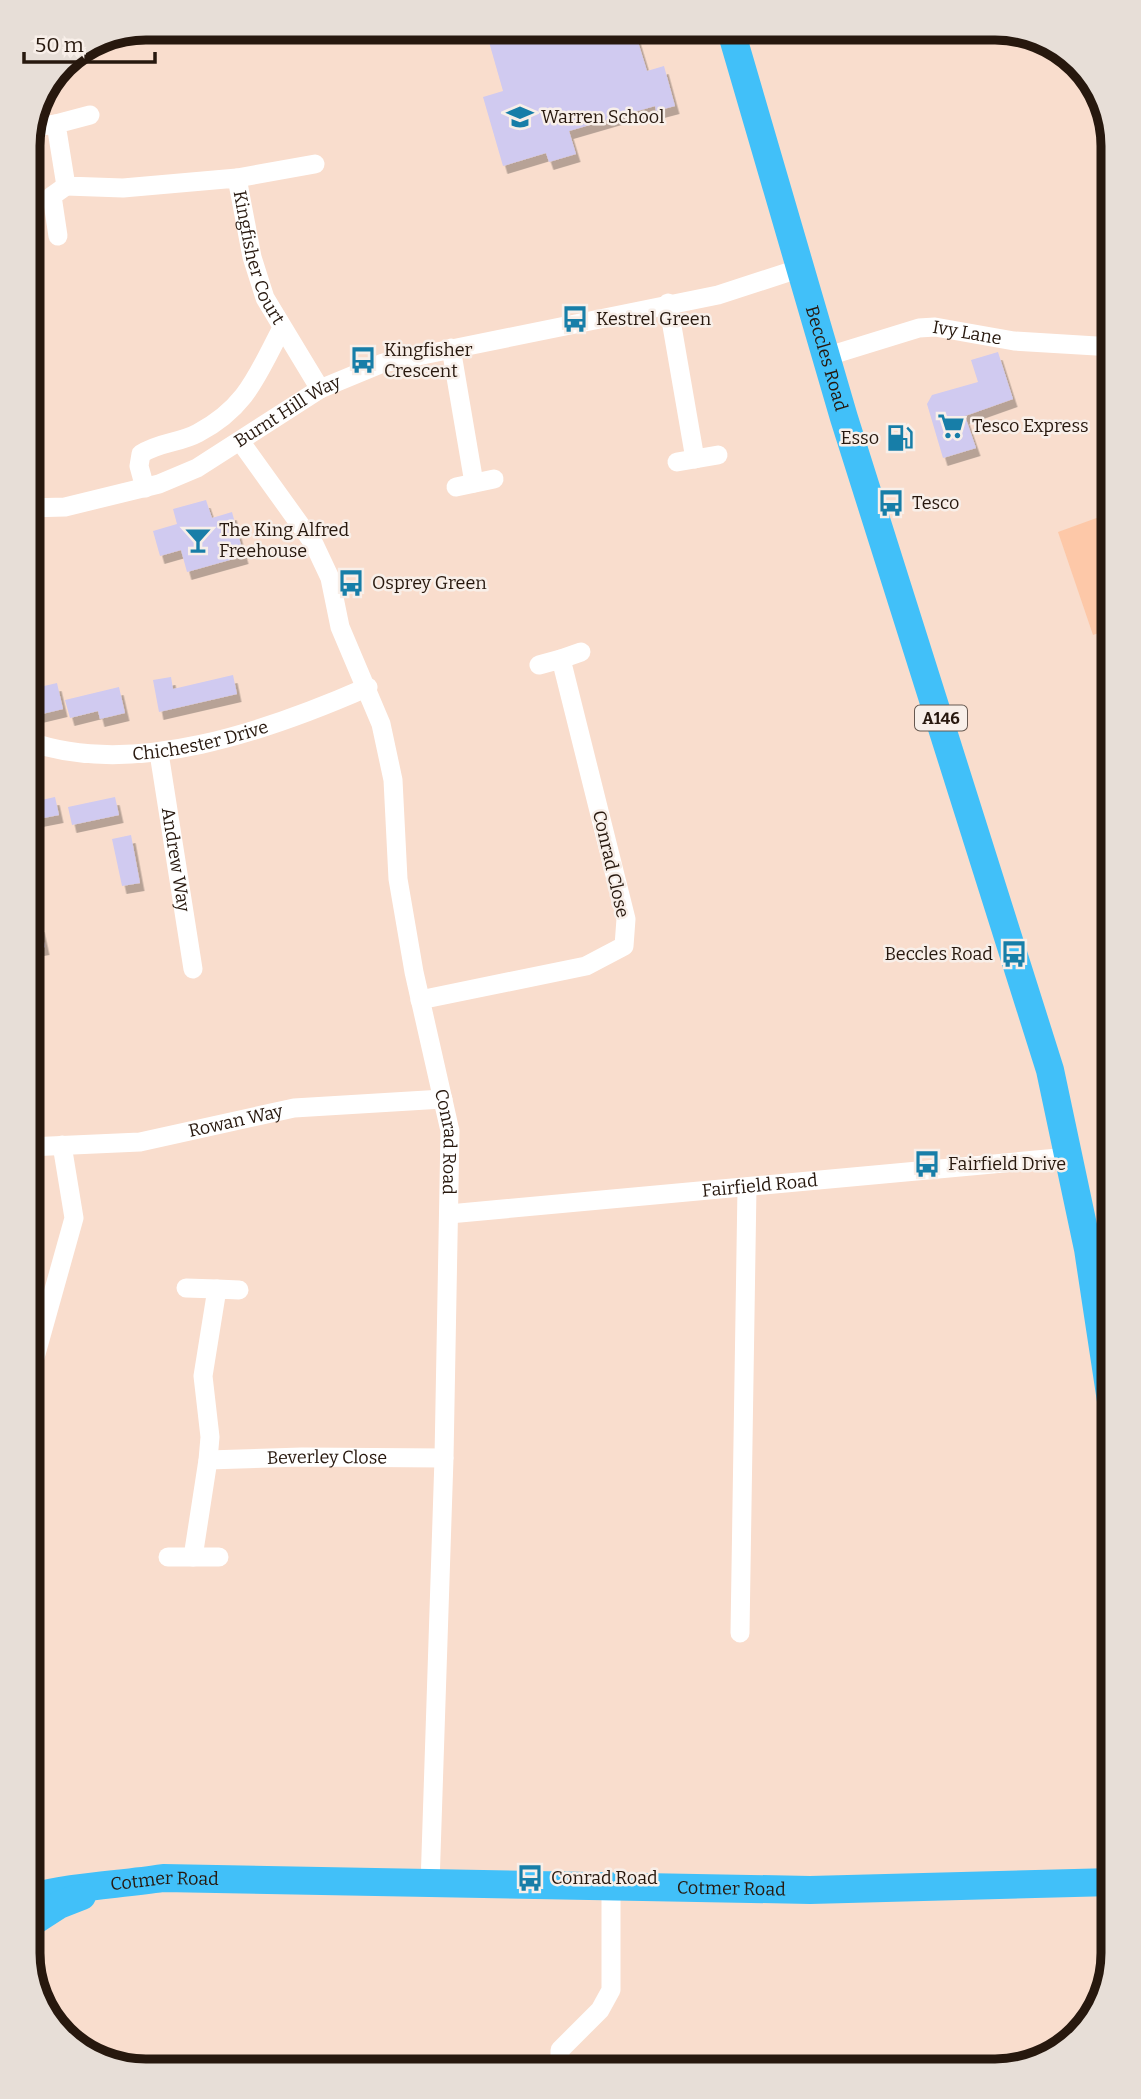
<svg xmlns="http://www.w3.org/2000/svg" width="1141" height="2099" viewBox="0 0 1141 2099" font-family="Bitter,serif">
  <style>
    .green { fill: #fdc8a8 }
    .building { fill: #d0caf0; filter: url(#shadow) }
    .lines { fill: none; stroke-linecap: round; stroke-linejoin: round }
    .minor { stroke: #fff; stroke-width: 19 }
    .highway { stroke: #41c0f9; stroke-width: 28 }
    .labels { text-anchor: middle; stroke-width: 5; stroke-linejoin: round; paint-order: stroke }
    .shield { fill: #f8efe9; stroke: #665850; stroke-width: 2 }
    .shield-label { font-size: 16px; font-weight: bold; fill: #27180e }
    .poi-label { font-size: 18px; fill: #27180e; stroke: #f8efe9; text-anchor: start }
    .street-label { font-size: 18px; fill: #27180e; stroke: #f8efe9 }
    .rim { fill: none; stroke: #27180e; stroke-width: 9 }
  </style>
  <defs>
    <filter id="shadow"><feDropShadow dx="4.5" dy="8" stdDeviation="0" flood-color="#0004"/></filter>
  </defs>
  <rect width="100%" height="100%" fill="#f9ddcd"/>
  <path class="green" d="M 1113,512 L 1113,628 L 1093,635 L 1058,532 Z"/>
  <path class="building" d="M 635,32 L 647,71 L 664,66 L 675,106 L 656,111 L 655,106 L 569,131 L 576,154 L 549,162 L 546,153 L 503,166 L 483,97 L 503,91 L 489,42 L 522,33 Z
    M 998,352 L 1013,399 L 965,416 L 976,448 L 943,458 L 927,404 L 932,395 L 978,382 L 971,360 Z
    M 206,500 L 212,518 L 232,512 L 244,556 L 187,572 L 181,550 L 160,556 L 153,531 L 177,524 L 173,509 Z
    M 233,675 L 237,694 L 159,712 L 153,680 L 171,677 L 173,689 Z
    M 57,683 L 63,709 L 38,715 L 31,689 Z
    M 119,687 L 125,713 L 100,719 L 98,711 L 70,718 L 65,700 Z
    M 55,797 L 59,815 L 28,821 L 28,803 Z
    M 115,797 L 119,815 L 72,825 L 68,807 Z
    M 131,835 L 140,883 L 122,886 L 112,839 Z
    M 40,924 L 45,947 L 28,950 L 28,926 Z"/>
  <g class="lines">
    <g class="minor">
      <path id="s1" d="M 90,115 L 56,124 L 66,186 L 123,188 L 237,178 L 252,257 L 265,298 L 320,389"/>
      <path d="M 34,127 L 56,124"/>
      <path d="M 237,178 L 315,164"/>
      <path d="M 58,236 L 52,196 L 66,186"/>
      <path d="M 668,303 L 695,459"/>
      <path d="M 451,348 L 474,483"/>
      <path id="s2" d="M 825,357 L 919,328 L 935,327 L 1014,341 L 1113,347"/>
      <path id="s3" d="M 240,441 L 314,544 L 330,578 L 340,627 L 381,724 L 393,780 L 398,879 L 414,972 L 450,1131 L 444,1458 L 430,1885"/>
      <path d="M 677,462 L 718,455"/>
      <path d="M 456,487 L 494,479"/>
      <path d="M 145,488 L 139,466 L 141,454 C 159,442 180,443 198,433 C 247,407 257,375 282,328"/>
      <path id="s4" d="M 28,508 L 65,507 L 159,484 L 197,468 L 320,389 L 383,363 L 718,295 L 798,269"/>
      <path d="M 561,659 L 581,652"/>
      <path id="s5" d="M 28,741 C 133,779 270,730 368,687"/>
      <path id="s6" d="M 159,753 L 193,969"/>
      <path d="M 420,1000 L 586,966 L 624,946 L 626,919 L 561,659 L 539,665"/>
      <path id="s7" d="M 28,1147 L 140,1142 L 294,1108 L 443,1099"/>
      <path id="s8" d="M 449,1214 L 1069,1157"/>
      <path d="M 186,1288 L 217,1289"/>
      <path d="M 34,1361 L 74,1218 L 62,1145"/>
      <path id="s9" d="M 208,1460 L 302,1457 L 444,1458"/>
      <path d="M 168,1557 L 193,1557"/>
      <path d="M 219,1557 L 193,1557 L 208,1460 L 210,1437 L 203,1376 L 217,1289 L 239,1290"/>
      <path d="M 740,1633 L 747,1187"/>
      <path d="M 560,2067 L 560,2050 L 600,2010 L 611,1990 L 611,1887"/>
    </g>
    <g class="highway">
      <path id="s10" d="M 731,31 L 844,418 L 1050,1070 L 1088,1249 L 1113,1414"/>
      <path id="s11" d="M 28,1898 C 72,1886 117,1885 163,1878 L 810,1890 L 1113,1882"/>
      <path d="M 28,1925 L 59,1905 L 82,1896"/>
    </g>
  </g>
  <defs>
    <symbol id="school-bare" viewBox="-9 -9 18 18"><path d="M0-5L7-2L0 1L-7-2ZM-4 1L0 2.5L4 1V4Q0 6-4 4Z" fill="#177ea8" stroke="#f8efe9" stroke-width="2.5" paint-order="stroke"/></symbol>
    <symbol id="bus-bare" viewBox="-9 -9 18 18"><path d="M-5-6H5V4H4V6H2V4H-2V6H-4V4H-5ZM-3.5-4V0h7V-4ZM-3.5 1.2v1.5H-2V1.2ZM2 1.2v1.5H3.5V1.2Z" fill="#177ea8" stroke="#f8efe9" stroke-width="2.5" paint-order="stroke"/></symbol>
    <symbol id="supermarket-bare" viewBox="-9 -9 18 18"><path d="M-6-5.5h2.5l.6 2H6L4.5 2H-2.5L-4.4-4H-6ZM-1.5 3.2a1.3 1.3 0 1 0 .1 0ZM3 3.2a1.3 1.3 0 1 0 .1 0Z" fill="#177ea8" stroke="#f8efe9" stroke-width="2.5" paint-order="stroke"/></symbol>
    <symbol id="fuel-bare" viewBox="-9 -9 18 18"><path d="M-5.5-6h7V0h2V4h1.3V-2.5L3-4.5l.8-.8L6-3V5H2.5V1h-1V6h-7ZM-4.2-4.7v3.2H.2V-4.7Z" fill="#177ea8" stroke="#f8efe9" stroke-width="2.5" paint-order="stroke"/></symbol>
    <symbol id="bar-bare" viewBox="-9 -9 18 18"><path d="M-6-5H6L.8 .8V4.5H3.5V6h-7V4.5H-.8V.8Z" fill="#177ea8" stroke="#f8efe9" stroke-width="2.5" paint-order="stroke"/></symbol>
  </defs>
  <g fill-rule="evenodd">
    <use href="#school-bare" x="501" y="98" width="38" height="38"/>
    <use href="#bus-bare" x="556" y="300" width="38" height="38"/>
    <use href="#bus-bare" x="344" y="341" width="38" height="38"/>
    <use href="#supermarket-bare" x="932" y="407" width="38" height="38"/>
    <use href="#fuel-bare" x="881" y="419" width="38" height="38"/>
    <use href="#bus-bare" x="872" y="484" width="38" height="38"/>
    <use href="#bar-bare" x="179" y="521" width="38" height="38"/>
    <use href="#bus-bare" x="332" y="564" width="38" height="38"/>
    <use href="#bus-bare" x="995" y="935" width="38" height="38"/>
    <use href="#bus-bare" x="908" y="1145" width="38" height="38"/>
    <use href="#bus-bare" x="511" y="1859" width="38" height="38"/>
  </g>
  <g class="labels">
    <rect class="shield" x="915" y="705.5" width="52" height="25" rx="5"/>
    <g class="shield-label">
      <text x="941" y="724">A146</text>
    </g>
    <g class="poi-label">
      <text x="541" y="123">Warren School</text>
      <text x="596" y="325">Kestrel Green</text>
      <text x="384" y="356">Kingfisher<tspan x="384" dy="21">Crescent</tspan></text>
      <text x="972" y="432">Tesco Express</text>
      <text x="879" y="444" text-anchor="end">Esso</text>
      <text x="912" y="509">Tesco</text>
      <text x="219" y="536">The King Alfred<tspan x="219" dy="21">Freehouse</tspan></text>
      <text x="372" y="589">Osprey Green</text>
      <text x="993" y="960" text-anchor="end">Beccles Road</text>
      <text x="948" y="1170">Fairfield Drive</text>
      <text x="551" y="1884">Conrad Road</text>
    </g>
    <g class="street-label">
      <text dy="6" stroke="none"><textPath href="#s1" startOffset="352">Kingfisher Court</textPath></text>
      <text dy="6" stroke="none"><textPath href="#s2" startOffset="147">Ivy Lane</textPath></text>
      <text dy="6" stroke="none"><textPath href="#s10" startOffset="341">Beccles Road</textPath></text>
      <text dy="6" stroke="none"><textPath href="#s4" startOffset="282">Burnt Hill Way</textPath></text>
      <text dy="6" stroke="none"><textPath href="#s5" startOffset="175">Chichester Drive</textPath></text>
      <text dy="6" stroke="none"><textPath href="#s6" startOffset="108">Andrew Way</textPath></text>
      <text transform="translate(611 864) rotate(77)" y="6">Conrad Close</text>
      <text dy="6" stroke="none"><textPath href="#s7" startOffset="210">Rowan Way</textPath></text>
      <text dy="6" stroke="none"><textPath href="#s3" startOffset="744">Conrad Road</textPath></text>
      <text dy="6" stroke="none"><textPath href="#s8" startOffset="312">Fairfield Road</textPath></text>
      <text dy="6" stroke="none"><textPath href="#s9" startOffset="119">Beverley Close</textPath></text>
      <text dy="6" stroke="none"><textPath href="#s11" startOffset="138">Cotmer Road</textPath></text>
      <text dy="6" stroke="none"><textPath href="#s11" startOffset="705">Cotmer Road</textPath></text>
    </g>
  </g>
  <path d="M0 0H1141V2099H0ZM146 40H995A106 106 0 0 1 1101 146V1953A106 106 0 0 1 995 2059H146A106 106 0 0 1 40 1953V146A106 106 0 0 1 146 40Z" fill="#e7ded7" fill-rule="evenodd"/>
  <path class="rim" d="M146 40H995A106 106 0 0 1 1101 146V1953A106 106 0 0 1 995 2059H146A106 106 0 0 1 40 1953V146A106 106 0 0 1 146 40Z"/>
  <path d="M24 52v10h131v-10" fill="none" stroke="#27180e" stroke-width="3.5"/>
  <text x="35" y="52" font-size="21" fill="#27180e" stroke="#f8efe9" stroke-width="5" paint-order="stroke">50 m</text>
</svg>
